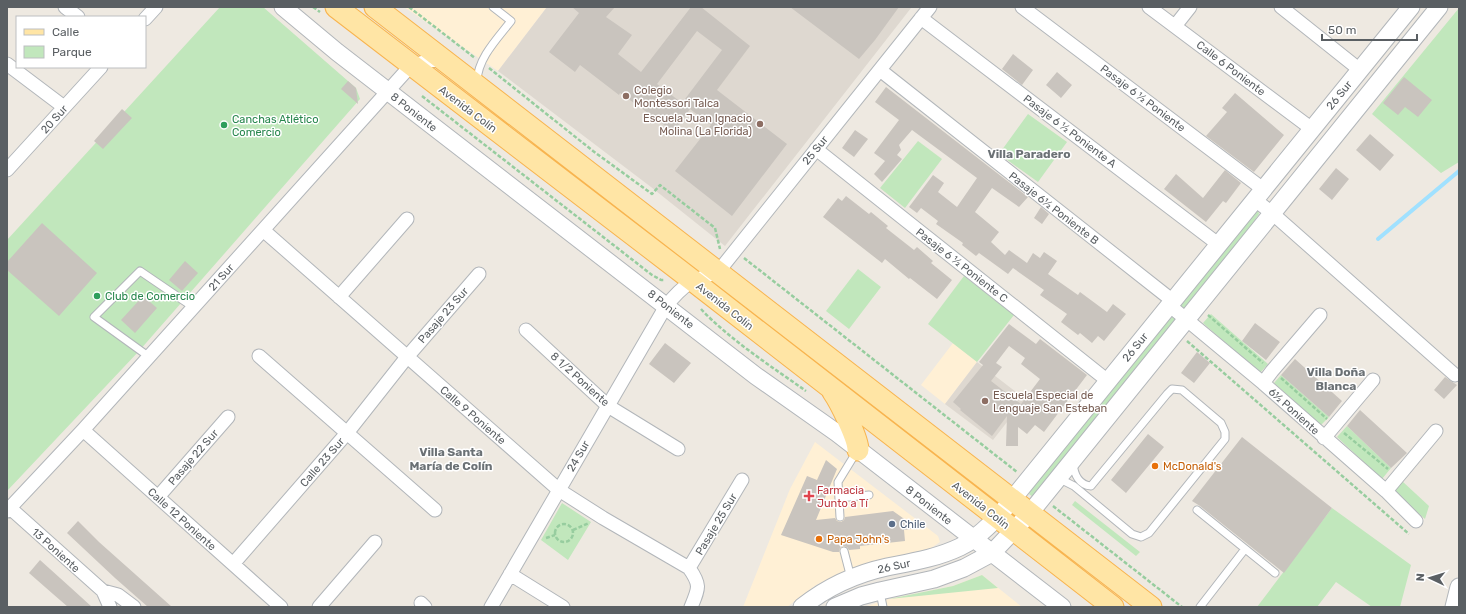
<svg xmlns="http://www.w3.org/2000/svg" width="1466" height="614" viewBox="0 0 1466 614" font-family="Rubik,sans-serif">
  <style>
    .commercial { fill: #fff0d5 }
    .education { fill: #ded8d0 }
    .green { fill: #c1e7bc }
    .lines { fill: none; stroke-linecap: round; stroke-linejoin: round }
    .stream { stroke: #a0e1ff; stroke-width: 4 }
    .building { fill: #c9c4be; fill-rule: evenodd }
    .service-casing { stroke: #b2b6ba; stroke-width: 9 }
    .minor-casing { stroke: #b2b6ba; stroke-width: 15 }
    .tertiary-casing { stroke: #b2b6ba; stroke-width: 19 }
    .primary-casing { stroke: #f8b44f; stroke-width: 23 }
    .path { stroke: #97cd9f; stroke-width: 2.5; stroke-dasharray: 4 2; stroke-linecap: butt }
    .service { stroke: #fff; stroke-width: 7 }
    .minor { stroke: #fff; stroke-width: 13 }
    .tertiary { stroke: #fff; stroke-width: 17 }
    .primary { stroke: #ffe5a5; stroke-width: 21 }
    .education-dot { fill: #8d6e63; stroke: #fff; stroke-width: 1.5 }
    .leisure-dot { fill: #2e9e5b; stroke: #fff; stroke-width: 1.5 }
    .food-dot { fill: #e8710a; stroke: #fff; stroke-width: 1.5 }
    .health-dot { fill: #e0444e; stroke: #fff; stroke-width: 1.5 }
    .service-dot { fill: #5c6f8a; stroke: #fff; stroke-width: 1.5 }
    .labels { text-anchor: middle; stroke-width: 3; stroke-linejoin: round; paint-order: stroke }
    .street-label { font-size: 11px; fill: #5a5f63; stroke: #fff }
    .education-label { font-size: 11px; fill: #785e54; stroke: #fff; text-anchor: start }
    .leisure-label { font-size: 11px; fill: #27864d; stroke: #fff; text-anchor: start }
    .food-label { font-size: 11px; fill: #c56008; stroke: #fff; text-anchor: start }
    .health-label { font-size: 11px; fill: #be3a42; stroke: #fff; text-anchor: start }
    .service-label { font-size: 11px; fill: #4e5e75; stroke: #fff; text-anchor: start }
    .neighbourhood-label { font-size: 12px; font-weight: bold; fill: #6b7175; stroke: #fff }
  </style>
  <rect width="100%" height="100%" fill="#eee9e1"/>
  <path class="commercial" d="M 404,7 L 547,7 L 498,71 Z
    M 953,343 L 977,362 L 945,404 L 921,385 Z
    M 815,442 L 938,536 L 940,542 L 931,548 L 874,563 L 842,573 L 816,585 L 787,607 L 743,607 L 790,489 Z
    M 982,575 L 1022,607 L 864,607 L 889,599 L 953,586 Z"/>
  <path class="education" d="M 547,7 L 909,7 L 911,8 L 725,246 L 651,187 L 498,71 Z
    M 977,362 L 1025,399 L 993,440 L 945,404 Z"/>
  <path class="green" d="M 220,7 L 263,7 L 356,88 L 360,99 L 139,351 L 7,491 L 7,240 Z
    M 1459,8 L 1459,162 L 1441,173 L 1372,114 Z
    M 1028,114 L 1067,142 L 1038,182 L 999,154 Z
    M 918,141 L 942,159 L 905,208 L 880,188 Z
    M 1257,207 L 1259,214 L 1234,251 L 1187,309 L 1180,309 L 1177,302 Z
    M 858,269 L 881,287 L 849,329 L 826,311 Z
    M 964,276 L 1014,315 L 977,362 L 928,324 Z
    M 1211,314 L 1268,364 L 1260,373 L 1203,323 Z
    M 1174,317 L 1176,323 L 1033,497 L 1029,494 L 1034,484 L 1169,318 Z
    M 1281,375 L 1329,417 L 1321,425 L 1274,383 Z
    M 1347,426 L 1391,468 L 1382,479 L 1337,437 Z
    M 1402,481 L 1429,506 L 1425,519 L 1392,490 Z
    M 1075,501 L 1140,552 L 1136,556 L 1072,505 Z
    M 562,503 L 591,522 L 568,560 L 541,540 Z
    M 1332,508 L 1411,565 L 1400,607 L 1372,607 L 1336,582 L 1317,607 L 1257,607 Z
    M 982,575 L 998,588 L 889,599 L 953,586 Z"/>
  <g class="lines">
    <path class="stream" d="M 1378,239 L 1459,171"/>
  </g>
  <path class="building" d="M 572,7 L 615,7 L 606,17 L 632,35 L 618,54 L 641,72 L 691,7 L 701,7 L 750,46 L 717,90 L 787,144 L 732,216 L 675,171 L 711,125 L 690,109 L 674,132 L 656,119 L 654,121 L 647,115 L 648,113 L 620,93 L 619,95 L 580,65 L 575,72 L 549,52 L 579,13 ZM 697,31 L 722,50 L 682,103 L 657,84 Z
    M 790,7 L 899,7 L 875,40 L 859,59 Z
    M 1013,54 L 1033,70 L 1022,85 L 1002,69 Z
    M 1057,72 L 1072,85 L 1061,98 L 1046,85 Z
    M 1404,77 L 1432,100 L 1418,117 L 1405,107 L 1398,115 L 1383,103 Z
    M 348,81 L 356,88 L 358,104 L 341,89 Z
    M 886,87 L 1028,197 L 1019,207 L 992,188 L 975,212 L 999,232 L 991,242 L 1005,255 L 1009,250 L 1027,263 L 1033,253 L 1040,258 L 1044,252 L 1057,261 L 1048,274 L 1078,295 L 1080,292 L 1107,312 L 1113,304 L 1126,314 L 1104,341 L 1098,336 L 1092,343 L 1080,333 L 1078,335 L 1061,322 L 1067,314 L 1040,295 L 1044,290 L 1013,268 L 1008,274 L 979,253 L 976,256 L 962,245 L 963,243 L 936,224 L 938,221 L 921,208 L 917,213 L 909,207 L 933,175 L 944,183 L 938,192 L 957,207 L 977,178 L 912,130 L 899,145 L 901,150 L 897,155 L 902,159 L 882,182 L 874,174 L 885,161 L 874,153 L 899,120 L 875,102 Z
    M 1235,93 L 1284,135 L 1254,172 L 1206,136 L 1227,112 L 1222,108 Z
    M 122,109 L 132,118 L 103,149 L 94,141 Z
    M 855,130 L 868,139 L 854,157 L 842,148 Z
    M 1370,134 L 1394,155 L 1380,171 L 1356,150 Z
    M 1336,168 L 1349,179 L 1332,200 L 1319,189 Z
    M 1225,170 L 1241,183 L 1226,203 L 1223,201 L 1206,222 L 1164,189 L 1176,174 L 1203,198 Z
    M 846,196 L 869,214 L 871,212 L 888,226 L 886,228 L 914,250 L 917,247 L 933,261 L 931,263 L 952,280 L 937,299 L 910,278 L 909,279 L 885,259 L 882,263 L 823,217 L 838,198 L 842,201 Z
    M 1041,207 L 1049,214 L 1042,224 L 1034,218 Z
    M 42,223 L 97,273 L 59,316 L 7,270 L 7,262 Z
    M 185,261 L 198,273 L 182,291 L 169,280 Z
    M 143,296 L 157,308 L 135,333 L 121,320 Z
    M 1255,323 L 1280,342 L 1266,360 L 1242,341 Z
    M 1009,324 L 1036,344 L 1040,339 L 1087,375 L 1044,432 L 1035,425 L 1027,434 L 1018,427 L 1018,446 L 1006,446 L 1007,416 L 992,436 L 960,410 L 961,409 L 953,402 L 983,365 L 979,362 ZM 1009,346 L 1025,358 L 1021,364 L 1040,379 L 1021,404 L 991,381 L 1002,367 L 996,363 Z
    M 665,343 L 691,363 L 674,383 L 649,364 Z
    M 1197,352 L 1210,363 L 1194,383 L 1181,373 Z
    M 1295,359 L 1342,401 L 1329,417 L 1281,375 Z
    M 1445,377 L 1457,385 L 1444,399 L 1434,390 Z
    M 1360,410 L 1407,453 L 1391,468 L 1347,426 Z
    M 1148,434 L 1164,447 L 1126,493 L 1111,480 Z
    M 1242,437 L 1332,508 L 1284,573 L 1200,506 L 1192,501 Z
    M 826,460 L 837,469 L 816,520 L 835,518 L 837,521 L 841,522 L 844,520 L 845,517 L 893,511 L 917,528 L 904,530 L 905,541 L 860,546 L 860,549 L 849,550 L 847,547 L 843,546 L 840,548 L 839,552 L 833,552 L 781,535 L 807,476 L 817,480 Z
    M 78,521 L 99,542 L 172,607 L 148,607 L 115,578 L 67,533 Z
    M 40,560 L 70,587 L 92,607 L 68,607 L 53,594 L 29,573 Z"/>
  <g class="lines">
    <defs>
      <path id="service" d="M 477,81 C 478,58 497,39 511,21 L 493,7
        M 148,356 L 94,317 L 140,271 L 193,307
        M 1058,481 L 1064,481 L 1074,486 L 1132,534 L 1141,537 L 1149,533 L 1225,439 L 1225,432 L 1221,423 L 1182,390 L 1172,389 L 1167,394 L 1091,486 C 1079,485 1074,474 1073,463
        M 839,498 L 869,495
        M 1197,510 L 1275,573
        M 840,517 L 838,482 L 857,451
        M 844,551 L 851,578
        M 880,592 L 883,607
        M 1200,607 L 1245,549"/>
      <path id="minor" d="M 65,7 L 78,17
        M 1022,7 L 1263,189
        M 1149,7 L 1312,129
        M 1281,7 L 1360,70
        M 921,18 L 1218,244
        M 145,19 L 156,7
        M 1175,26 L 1190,7
        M 7,64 L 64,107
        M 880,70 L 1173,301
        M 816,149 L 1108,381
        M 7,170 L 101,67
        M 1254,199 L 1272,213 L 1455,375
        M 263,230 L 559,490 L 603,518 L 689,568 C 701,585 699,588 691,607
        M 339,297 L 407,219
        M 1169,305 L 1263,383 L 1386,491 L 1416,521
        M 526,330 L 608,406 L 678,449
        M 259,356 L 435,510
        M 1263,383 L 1272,371 L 1320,315
        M 83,430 L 281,607
        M 1324,438 L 1373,380
        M 1386,491 L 1436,431
        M 158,497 L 228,417
        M 10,508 L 103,591 L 118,595 L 134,607
        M 7,511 L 83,430 L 406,71 C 417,62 429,60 444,60
        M 233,564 L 347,433 L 407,357 L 479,274
        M 689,568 L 742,480
        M 510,574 L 563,607
        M 103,591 L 110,607
        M 421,603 L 425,607
        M 319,607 L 375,542
        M 491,607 L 666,306 C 685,283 690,281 718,272 L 930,7"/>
      <path id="tertiary" d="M 283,7 L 337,52 L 756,376 L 837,433 L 1062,607
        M 802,607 C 827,587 855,574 887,567 C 912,562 937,558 960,547 C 975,540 986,528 998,517 L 1411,7
        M 835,607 L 861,596 L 880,591 L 934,579 L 964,568 L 992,553 L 1030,513 L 1439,7
        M 1454,607 L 1459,587"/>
      <path id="primary" d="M 336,7 L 692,280 L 1113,607
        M 375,7 L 1151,607
        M 833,392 C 840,402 858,438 858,450"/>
    </defs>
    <use href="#service" class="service-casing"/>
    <use href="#minor" class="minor-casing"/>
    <use href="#tertiary" class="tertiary-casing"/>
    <use href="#primary" class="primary-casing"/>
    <path class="path" d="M 313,7 L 320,12
      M 409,7 L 475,58
      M 489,68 L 593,151 L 652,194 L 660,185 L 715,228 L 720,249
      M 422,96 L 652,275 L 661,280 L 665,280
      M 744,258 L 1017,472
      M 701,309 C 729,339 772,367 806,391
      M 1208,315 L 1263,363
      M 1187,341 L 1409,534
      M 1281,378 L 1327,419
      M 1344,433 L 1388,469
      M 1053,506 L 1182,607
      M555 533a9 9 0 1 1 18 0a9 9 0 1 1-18 0Z
      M 573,530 L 589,523
      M 546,538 L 555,535"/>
    <use href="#service" class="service"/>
    <use href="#minor" class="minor"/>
    <use href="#tertiary" class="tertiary"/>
    <use href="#primary" class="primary"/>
  </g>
  <g class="education-dot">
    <circle cx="626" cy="96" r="4"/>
    <circle cx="760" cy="124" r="4"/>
    <circle cx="985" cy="401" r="4"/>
  </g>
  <g class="leisure-dot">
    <circle cx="224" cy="125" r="4"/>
    <circle cx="97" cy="296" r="4"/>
  </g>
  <g class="food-dot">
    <circle cx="1155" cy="466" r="4"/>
    <circle cx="819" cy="539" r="4"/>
  </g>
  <path class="health-dot" d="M807 490h4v4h4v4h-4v4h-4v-4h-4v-4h4z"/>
  <circle class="service-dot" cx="892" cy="524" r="4"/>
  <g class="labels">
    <g class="street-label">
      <text transform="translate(1231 68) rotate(37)" y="4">Calle 6 Poniente</text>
      <text transform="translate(1339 95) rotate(-51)" y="4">26 Sur</text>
      <text transform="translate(1143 98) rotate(37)" y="4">Pasaje 6 ½ Poniente</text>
      <text transform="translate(468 109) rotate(37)" y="4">Avenida Colín</text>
      <text transform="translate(414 112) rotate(38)" y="4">8 Poniente</text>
      <text transform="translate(54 119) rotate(-48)" y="4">20 Sur</text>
      <text transform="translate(1070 131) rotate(37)" y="4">Pasaje 6 ½ Poniente A</text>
      <text transform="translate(815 150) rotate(-51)" y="4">25 Sur</text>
      <text transform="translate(1054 208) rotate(38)" y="4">Pasaje 6½ Poniente B</text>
      <text transform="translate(962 265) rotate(38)" y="4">Pasaje 6 ½ Poniente C</text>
      <text transform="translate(221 277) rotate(-48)" y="4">21 Sur</text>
      <text transform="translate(725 306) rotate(38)" y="4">Avenida Colín</text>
      <text transform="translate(671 309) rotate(38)" y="4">8 Poniente</text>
      <text transform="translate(443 315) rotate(-49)" y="4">Pasaje 23 Sur</text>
      <text transform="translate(1135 347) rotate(-51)" y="4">26 Sur</text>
      <text transform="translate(580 379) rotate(42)" y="4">8 1/2 Poniente</text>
      <text transform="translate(1294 411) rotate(42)" y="4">6½ Poniente</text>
      <text transform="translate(473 415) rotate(41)" y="4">Calle 9 Poniente</text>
      <text transform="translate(578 456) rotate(-60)" y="4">24 Sur</text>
      <text transform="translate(193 457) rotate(-49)" y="4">Pasaje 22 Sur</text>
      <text transform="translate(322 462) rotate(-49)" y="4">Calle 23 Sur</text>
      <text transform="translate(929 505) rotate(38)" y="4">8 Poniente</text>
      <text transform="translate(981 505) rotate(38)" y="4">Avenida Colín</text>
      <text transform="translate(182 519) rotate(42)" y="4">Calle 12 Poniente</text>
      <text transform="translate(716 524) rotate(-59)" y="4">Pasaje 25 Sur</text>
      <text transform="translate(56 550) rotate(42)" y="4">13 Poniente</text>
      <text transform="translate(894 566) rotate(-12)" y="4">26 Sur</text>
    </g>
    <g class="education-label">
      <text x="634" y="94">Colegio<tspan x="634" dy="13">Montessori Talca</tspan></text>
      <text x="752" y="122" text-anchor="end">Escuela Juan Ignacio<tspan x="752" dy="13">Molina (La Florida)</tspan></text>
      <text x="993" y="399">Escuela Especial de<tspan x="993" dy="13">Lenguaje San Esteban</tspan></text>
    </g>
    <g class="leisure-label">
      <text x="232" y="123">Canchas Atlético<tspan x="232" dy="13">Comercio</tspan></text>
      <text x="105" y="300">Club de Comercio</text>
    </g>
    <g class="food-label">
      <text x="1163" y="470">McDonald's</text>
      <text x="827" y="543">Papa John's</text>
    </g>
    <g class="health-label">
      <text x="817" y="494">Farmacia<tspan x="817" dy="13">Junto a Tí</tspan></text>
    </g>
    <g class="service-label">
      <text x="900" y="528">Chile</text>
    </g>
    <g class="neighbourhood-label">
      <text x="1029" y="158">Villa Paradero</text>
      <text x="1336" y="376">Villa Doña<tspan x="1336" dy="14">Blanca</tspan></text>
      <text x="451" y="456">Villa Santa<tspan x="451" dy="14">María de Colín</tspan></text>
    </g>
  </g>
  <rect width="1466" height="614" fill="none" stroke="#5a5f63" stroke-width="16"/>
  <rect x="16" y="16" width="130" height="52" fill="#ffffff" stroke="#bdbfc1"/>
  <rect x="24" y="29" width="20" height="6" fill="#ffe5a5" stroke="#bdbfc1"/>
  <text x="52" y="36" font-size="12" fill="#5a5f63">Calle</text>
  <rect x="24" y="46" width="20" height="12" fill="#c1e7bc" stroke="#bdbfc1"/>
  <text x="52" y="56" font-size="12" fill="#5a5f63">Parque</text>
  <g transform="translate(1430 578) rotate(274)" stroke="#ffffff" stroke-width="3" paint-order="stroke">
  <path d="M0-3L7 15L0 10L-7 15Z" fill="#5a5f63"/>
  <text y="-6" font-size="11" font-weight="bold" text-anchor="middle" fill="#5a5f63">N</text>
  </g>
  <path d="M1322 34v6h95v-6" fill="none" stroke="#5a5f63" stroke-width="2"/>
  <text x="1328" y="34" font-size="12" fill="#5a5f63" stroke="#ffffff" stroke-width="3" paint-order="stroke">50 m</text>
</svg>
